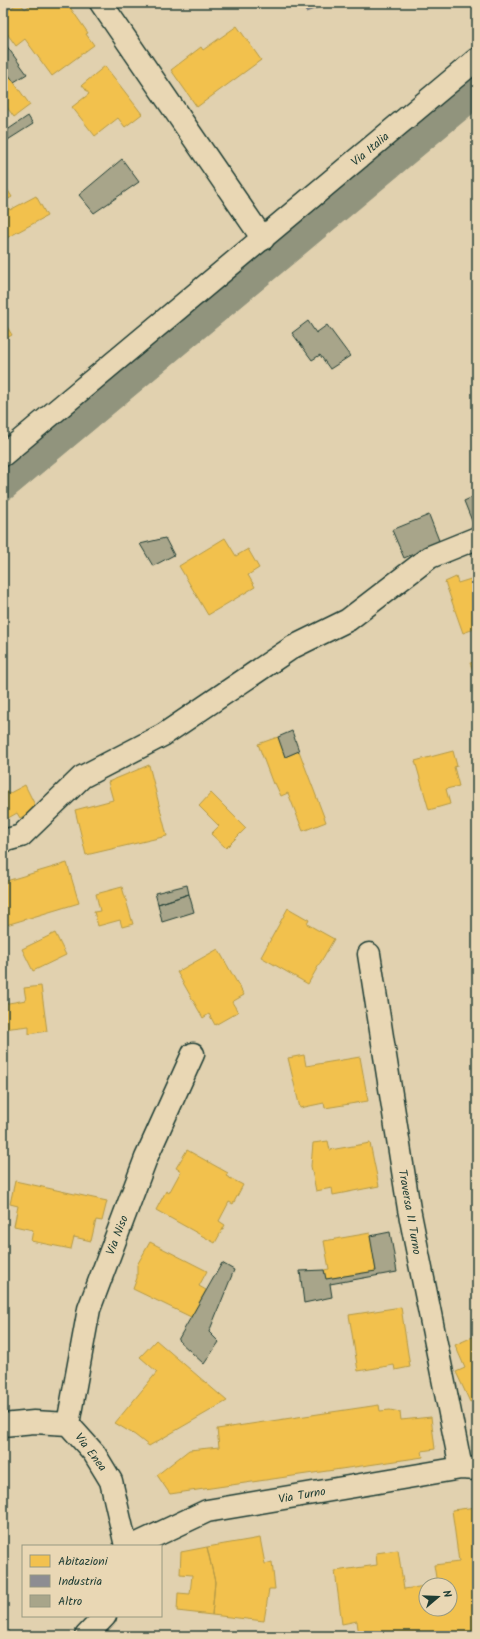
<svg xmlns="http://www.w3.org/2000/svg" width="480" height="1639" viewBox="0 0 480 1639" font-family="Kalam,sans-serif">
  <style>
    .homes { fill: #f2c14e; stroke: #b39946 }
    .industry { fill: #8d8d92; stroke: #6c7576 }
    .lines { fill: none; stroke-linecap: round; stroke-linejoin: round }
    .canal { stroke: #91947d; stroke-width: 30 }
    .building { fill: #a8a58a; stroke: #1f3d34 }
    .minor-casing { stroke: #1f3d34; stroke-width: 25 }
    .tertiary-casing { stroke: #1f3d34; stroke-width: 25 }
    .minor { stroke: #e9d7b4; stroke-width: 22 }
    .tertiary { stroke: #e9d7b4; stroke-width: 22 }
    .labels { text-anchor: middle; stroke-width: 4; stroke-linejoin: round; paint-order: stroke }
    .street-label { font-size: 12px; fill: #1f3d34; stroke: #e9d7b4 }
  </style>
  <rect width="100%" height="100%" fill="#e1d1af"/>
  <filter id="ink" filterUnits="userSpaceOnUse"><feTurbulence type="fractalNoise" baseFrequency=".025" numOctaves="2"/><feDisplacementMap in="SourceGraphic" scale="8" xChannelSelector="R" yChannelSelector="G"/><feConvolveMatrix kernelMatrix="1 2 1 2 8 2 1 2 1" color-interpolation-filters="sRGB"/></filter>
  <g filter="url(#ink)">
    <path class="homes" d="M 18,3 L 20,3 L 25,9 L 33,3 L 67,3 L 88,33 L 86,34 L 94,45 L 52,76 L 25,39 L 16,46 L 3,28 L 3,14 Z
      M 237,26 L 261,60 L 197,107 L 171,70 L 201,47 L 203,50 Z
      M 105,66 L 142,114 L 125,127 L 118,118 L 95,136 L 72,107 L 89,94 L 82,85 Z
      M 3,67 L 30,105 L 14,117 L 6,106 L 3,107 Z
      M 4,184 L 12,197 L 5,201 L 10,210 L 36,196 L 47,216 L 3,240 L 3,185 Z
      M 3,320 L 12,335 L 3,340 Z
      M 225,538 L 236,556 L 248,549 L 259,568 L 248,575 L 255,587 L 208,615 L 179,566 Z
      M 456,577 L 458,583 L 477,577 L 477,628 L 463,633 L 445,582 Z
      M 477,661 L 477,681 L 470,663 Z
      M 278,737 L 285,757 L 299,751 L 326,822 L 303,831 L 288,793 L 281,796 L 275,783 L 273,784 L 258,744 Z
      M 453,751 L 457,766 L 454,767 L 459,786 L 446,789 L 450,804 L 429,810 L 415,761 Z
      M 149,765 L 167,836 L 86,855 L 75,810 L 113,800 L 108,782 Z
      M 3,785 L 8,794 L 25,785 L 37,809 L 20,818 L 17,813 L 3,821 Z
      M 211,793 L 246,828 L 226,848 L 211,834 L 219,826 L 199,806 Z
      M 67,863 L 79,903 L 3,926 L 3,882 Z
      M 122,887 L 133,924 L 122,927 L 120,920 L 98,926 L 94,912 L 100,911 L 96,894 Z
      M 288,908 L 309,920 L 307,924 L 334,939 L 308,984 L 261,957 Z
      M 55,933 L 66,955 L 33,971 L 22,949 Z
      M 218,949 L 244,995 L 232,1002 L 238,1012 L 215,1025 L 209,1014 L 203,1018 L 177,972 Z
      M 41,986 L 47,1031 L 29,1034 L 29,1026 L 3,1029 L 3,1004 L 26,1000 L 24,988 Z
      M 304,1055 L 306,1066 L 360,1057 L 368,1101 L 325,1108 L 324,1103 L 300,1108 L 288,1058 Z
      M 328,1141 L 330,1150 L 370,1143 L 379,1186 L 333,1195 L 332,1188 L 316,1191 L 311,1166 L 313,1143 Z
      M 187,1150 L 228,1173 L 226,1176 L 243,1185 L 233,1204 L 229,1202 L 219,1221 L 225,1225 L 215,1243 L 156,1210 L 166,1191 L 169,1193 L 181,1171 L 176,1168 Z
      M 15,1181 L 107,1201 L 102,1221 L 96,1220 L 91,1241 L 74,1237 L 71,1249 L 31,1241 L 33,1230 L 14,1226 L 18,1206 L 10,1204 Z
      M 370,1233 L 376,1271 L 326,1279 L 324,1270 L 329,1269 L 324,1241 Z
      M 150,1242 L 207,1271 L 199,1286 L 206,1290 L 191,1317 L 133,1289 L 137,1278 L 137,1265 Z
      M 401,1307 L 410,1367 L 395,1370 L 394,1365 L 358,1371 L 349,1315 Z
      M 477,1335 L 477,1399 L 470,1402 L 456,1372 L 465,1368 L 455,1345 Z
      M 156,1340 L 227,1401 L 149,1446 L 135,1435 L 115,1423 L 157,1372 L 140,1357 Z
      M 379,1405 L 380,1411 L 390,1410 L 400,1412 L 401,1420 L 431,1417 L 435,1449 L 422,1451 L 423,1457 L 170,1494 L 157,1475 L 189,1450 L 219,1447 L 217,1429 Z
      M 477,1507 L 477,1636 L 359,1636 L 357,1621 L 342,1624 L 335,1571 L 377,1565 L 376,1553 L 398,1550 L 404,1589 L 426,1586 L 426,1609 L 450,1609 L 450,1585 L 430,1585 L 437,1584 L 434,1565 L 459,1562 L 452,1510 Z
      M 260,1538 L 265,1564 L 272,1562 L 275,1589 L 269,1589 L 264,1621 L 212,1615 L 215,1582 L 207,1547 Z
      M 207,1547 L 215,1582 L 212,1615 L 177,1611 L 178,1593 L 190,1594 L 192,1575 L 180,1574 L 181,1552 Z"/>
    <path class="industry" d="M 303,3 L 331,3 L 306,12 Z"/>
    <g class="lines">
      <path class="canal" d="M 3,486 L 477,91"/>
    </g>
    <path class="building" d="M 3,41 L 27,74 L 14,82 L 3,67 Z
      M 28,116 L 33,124 L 3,143 L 3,133 Z
      M 122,159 L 139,182 L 94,213 L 79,195 Z
      M 308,321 L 316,333 L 327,325 L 350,356 L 330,369 L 320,355 L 312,360 L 292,333 Z
      M 477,495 L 477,525 L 474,526 L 464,501 Z
      M 429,515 L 440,543 L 404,558 L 392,530 Z
      M 165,538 L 174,555 L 153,566 L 140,544 Z
      M 292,731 L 299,751 L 285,757 L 278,737 Z
      M 187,885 L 189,894 L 158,904 L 155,893 Z
      M 189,894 L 194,912 L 162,922 L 158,904 Z
      M 390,1232 L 397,1272 L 330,1284 L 332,1297 L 304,1303 L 300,1271 L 324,1270 L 326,1279 L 376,1271 L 370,1236 Z
      M 222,1263 L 234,1270 L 209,1332 L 219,1342 L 204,1364 L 178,1340 Z"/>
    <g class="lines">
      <defs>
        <path id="minor" d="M 101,3 L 263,239
          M 3,841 L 21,836 L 82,777 L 163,735 L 293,647 L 348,620 L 430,557 L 477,538
          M 369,954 L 409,1209 L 461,1468
          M 68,1424 L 89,1309 L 146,1158 L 193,1054
          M 3,1425 L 34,1422 L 68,1424 L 94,1453 L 111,1481 L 126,1546
          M 133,1546 L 207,1511 L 461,1468 L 477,1469
          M 86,1636 L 105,1616"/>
        <path id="tertiary" d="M 3,455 L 477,59"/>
      </defs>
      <use href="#minor" class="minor-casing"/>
      <use href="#tertiary" class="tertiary-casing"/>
      <use href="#minor" class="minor"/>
      <use href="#tertiary" class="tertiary"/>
    </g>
  </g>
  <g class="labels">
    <g class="street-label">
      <text transform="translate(370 149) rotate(-40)" y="4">Via Italia</text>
      <text transform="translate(410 1212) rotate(80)" y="4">Traversa II Turno</text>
      <text transform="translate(117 1235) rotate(-69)" y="4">Via Niso</text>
      <text transform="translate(91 1452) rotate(53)" y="4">Via Enea</text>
      <text transform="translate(302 1495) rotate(-10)" y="4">Via Turno</text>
    </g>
  </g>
  <rect width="480" height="1639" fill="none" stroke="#e9d7b4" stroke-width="16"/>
  <rect x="8" y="8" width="464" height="1623" fill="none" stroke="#1f3d34" stroke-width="1.5" filter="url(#ink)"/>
  <rect x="22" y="1545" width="140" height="72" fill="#e9d7b4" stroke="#989981"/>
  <rect x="30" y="1555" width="20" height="12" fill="#f2c14e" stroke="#989981"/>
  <text x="58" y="1565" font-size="12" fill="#1f3d34">Abitazioni</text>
  <rect x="30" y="1575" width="20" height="12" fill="#8d8d92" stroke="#989981"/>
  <text x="58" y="1585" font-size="12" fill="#1f3d34">Industria</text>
  <rect x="30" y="1595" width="20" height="12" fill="#a8a58a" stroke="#989981"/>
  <text x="58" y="1605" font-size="12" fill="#1f3d34">Altro</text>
  <g transform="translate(438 1597) rotate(71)"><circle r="19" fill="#e9d7b4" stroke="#989981"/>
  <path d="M0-3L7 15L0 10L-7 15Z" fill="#1f3d34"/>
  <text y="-6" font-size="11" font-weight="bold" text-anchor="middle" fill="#1f3d34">N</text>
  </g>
</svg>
